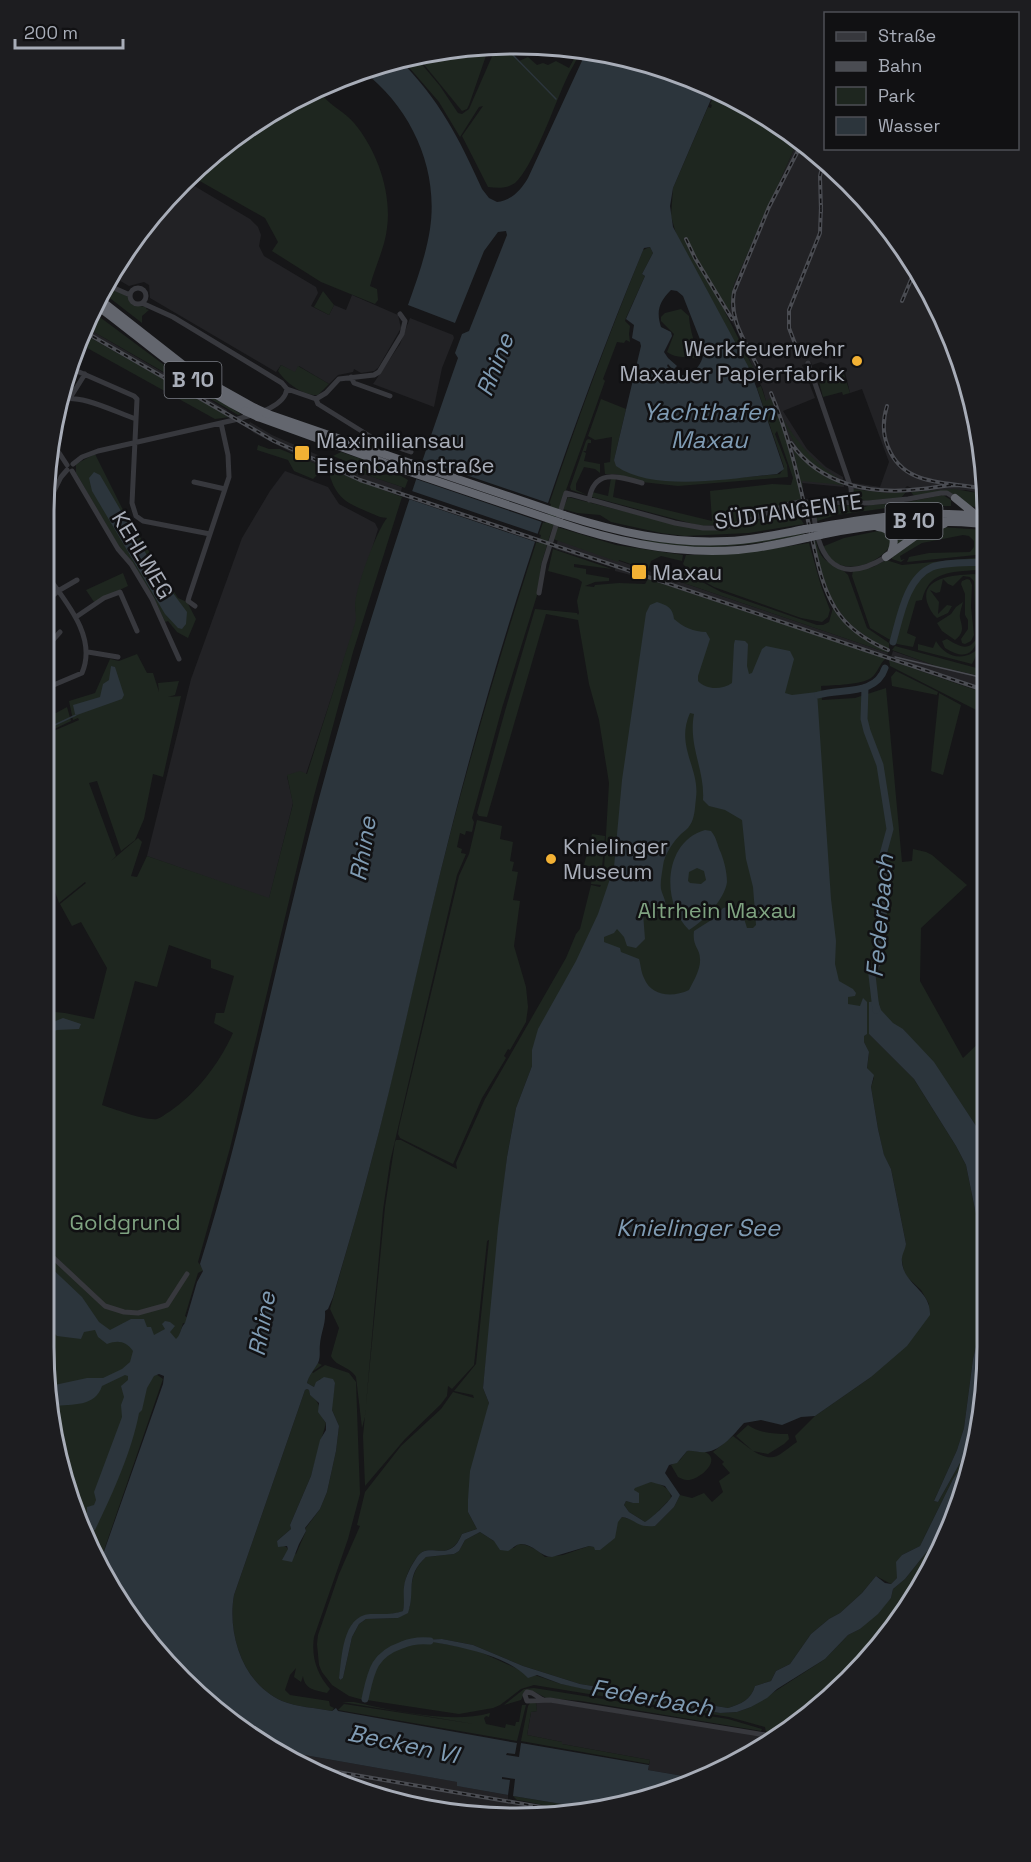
<svg xmlns="http://www.w3.org/2000/svg" width="1031" height="1862" viewBox="0 0 1031 1862" font-family="'Space Grotesk',sans-serif">
  <style>
    .built { fill: #222225 }
    .green { fill: #1e261f; fill-rule: evenodd }
    .water { fill: #2c353c; fill-rule: evenodd }
    .pier { fill: #161618 }
    .lines { fill: none; stroke-linecap: round; stroke-linejoin: round }
    .stream { stroke: #2c353c; stroke-width: 1.5 }
    .river { stroke: #2c353c; stroke-width: 7 }
    .minor { stroke: #37383d; stroke-width: 5 }
    .highway { stroke: #63666e; stroke-width: 8 }
    .tram { stroke: #4a4c52; stroke-width: 1.5 }
    .rail-casing { stroke: #4a4c52; stroke-width: 4 }
    .rail { stroke: #111113; stroke-width: 1.5; stroke-dasharray: 4.5; stroke-linecap: butt }
    .highway-bridge { stroke: #63666e; stroke-width: 8 }
    .poi-dot { fill: #f2b134; stroke: #111113; stroke-width: 2 }
    .labels { text-anchor: middle; stroke-width: 5; stroke-linejoin: round; paint-order: stroke }
    .shield { fill: #111113; stroke: #7b7e86; stroke-width: 1.5 }
    .shield-label { font-size: 21px; font-weight: bold; fill: #a8adb8 }
    .poi-label { font-size: 22px; fill: #a8adb8; stroke: #111113; text-anchor: start }
    .street-label { font-size: 22px; fill: #a8adb8; stroke: #111113 }
    .park-label { font-size: 22px; fill: #7fa381; stroke: #111113 }
    .water-label { font-size: 24px; font-style: italic; fill: #7f9bb3; stroke: #111113 }
    .rim { fill: none; stroke: #a8adb8; stroke-width: 3 }
  </style>
  <rect width="100%" height="100%" fill="#161618"/>
  <path class="built" d="M 798,140 L 827,161 L 908,253 L 952,335 L 984,454 L 984,494 L 966,490 L 914,496 L 914,489 L 907,486 L 904,489 L 907,489 L 906,492 L 888,493 L 853,489 L 854,483 L 880,487 L 889,462 L 862,389 L 850,393 L 845,372 L 821,362 L 812,365 L 811,362 L 802,365 L 815,398 L 783,411 L 807,449 L 826,467 L 843,477 L 844,487 L 802,483 L 802,481 L 809,480 L 840,484 L 817,471 L 794,448 L 804,500 L 803,500 L 792,453 L 781,420 L 774,407 L 766,401 L 763,390 L 735,327 L 693,257 L 728,310 L 730,309 L 734,284 Z
    M 186,181 L 250,219 L 258,227 L 261,235 L 259,246 L 264,256 L 316,287 L 318,293 L 311,306 L 329,315 L 334,305 L 346,310 L 352,295 L 398,315 L 401,328 L 378,368 L 374,371 L 361,373 L 354,369 L 353,372 L 338,375 L 329,384 L 299,366 L 295,373 L 281,365 L 276,372 L 150,298 L 149,285 L 144,282 L 129,286 L 110,275 L 160,205 Z
    M 410,318 L 453,335 L 454,338 L 442,368 L 434,407 L 373,384 L 400,344 Z
    M 87,328 L 227,410 L 225,414 L 84,334 Z
    M 250,422 L 272,435 L 350,469 L 402,487 L 400,496 L 306,460 L 254,433 L 247,427 Z
    M 285,471 L 328,487 L 339,504 L 375,523 L 378,529 L 355,605 L 357,620 L 306,774 L 287,776 L 293,803 L 269,899 L 147,856 L 191,679 L 242,538 L 270,491 Z
    M 803,504 L 806,504 L 824,583 L 839,612 L 860,633 L 889,649 L 888,652 L 859,636 L 842,621 L 833,608 L 821,579 Z
    M 558,540 L 888,653 L 886,658 L 658,582 L 615,571 L 615,568 L 555,549 Z
    M 893,651 L 936,666 L 984,677 L 984,693 L 890,660 Z
    M 536,1702 L 549,1702 L 769,1737 L 701,1779 L 648,1770 L 650,1760 L 562,1744 L 562,1742 L 527,1735 L 531,1712 L 537,1711 Z
    M 293,1753 L 458,1782 L 458,1786 L 508,1795 L 508,1800 L 539,1805 L 538,1811 L 560,1814 L 547,1817 L 394,1802 L 292,1756 Z"/>
  <path class="green" d="M 483,45 L 488,50 L 469,105 L 467,109 L 462,111 L 417,56 Z
    M 497,45 L 511,45 L 510,52 L 519,61 L 528,57 L 537,65 L 543,63 L 548,65 L 556,61 L 569,68 L 575,57 L 572,54 L 575,47 L 582,49 C 577,60 570,70 565,82 C 555,104 532,169 515,183 C 506,189 498,188 488,187 L 462,136 L 483,106 L 479,107 L 460,137 L 439,102 L 401,58 L 415,56 L 440,86 L 458,113 L 462,114 L 469,109 Z
    M 324,86 L 329,87 L 325,90 L 323,96 C 332,107 345,112 354,123 C 377,150 392,193 387,228 C 385,247 375,267 370,286 L 377,289 L 378,300 L 375,304 L 321,282 L 272,251 L 278,242 L 265,218 L 191,176 L 228,141 L 306,92 Z
    M 717,91 L 751,107 L 798,140 L 734,284 L 730,309 L 725,312 L 756,373 L 751,375 L 677,237 L 671,216 L 673,188 L 708,107 L 711,108 L 712,105 L 710,104 Z
    M 650,247 L 653,253 L 642,274 L 645,276 L 626,318 L 625,321 L 630,326 L 629,334 L 630,342 L 626,340 L 624,343 L 617,342 L 603,379 L 605,381 L 550,535 L 541,565 L 538,592 L 502,708 L 472,818 L 474,822 L 472,832 L 466,831 L 465,835 L 460,833 L 457,847 L 462,849 L 461,853 L 466,854 L 457,875 L 390,1162 L 383,1210 L 365,1416 L 362,1428 L 356,1377 C 350,1366 336,1367 331,1356 L 339,1328 L 330,1309 C 343,1262 357,1216 369,1170 C 400,1053 423,935 454,819 C 506,626 568,435 643,250 Z
    M 105,283 L 128,297 L 133,305 L 147,307 L 146,309 L 149,310 L 142,316 L 142,323 L 102,292 Z
    M 323,291 L 334,305 L 329,315 L 314,307 Z
    M 681,309 L 689,316 C 689,323 693,340 696,346 L 700,343 L 703,350 L 698,359 C 687,356 677,359 667,352 L 674,334 L 661,321 L 661,317 L 665,313 Z
    M 93,312 L 187,382 L 241,414 L 238,415 L 228,409 L 87,328 Z
    M 84,334 L 230,417 L 215,419 L 80,344 Z
    M 281,365 L 295,372 L 298,366 L 329,384 L 318,395 C 303,396 286,383 278,371 Z
    M 844,374 L 850,393 L 843,395 L 842,392 L 823,397 L 819,382 Z
    M 761,386 L 766,401 L 771,398 L 786,434 L 803,500 L 739,522 L 701,526 L 592,497 L 592,492 L 608,496 L 611,478 L 616,478 L 613,497 L 712,521 L 710,491 L 772,484 L 791,485 L 793,478 L 777,431 L 775,434 L 787,465 L 788,477 L 678,486 L 642,482 L 616,474 L 605,474 L 604,463 L 610,462 L 612,437 L 595,440 L 588,436 L 601,399 L 626,409 L 614,460 L 636,474 L 668,481 L 699,481 L 780,474 L 784,467 L 757,388 Z
    M 783,419 C 801,448 816,464 844,482 C 813,472 794,449 783,419 Z
    M 588,439 L 591,440 L 591,443 L 588,443 L 586,451 L 583,451 L 586,453 L 584,461 L 600,464 L 600,473 L 595,469 L 584,467 L 576,484 L 576,490 L 587,495 L 571,490 L 570,487 L 586,441 Z
    M 258,445 L 269,449 L 280,449 L 321,466 L 321,471 L 313,479 L 294,471 L 288,460 L 257,450 Z
    M 793,448 L 817,471 L 844,485 L 802,481 L 804,500 Z
    M 341,452 L 397,471 L 375,473 L 333,456 Z
    M 95,454 L 122,508 L 178,598 L 187,602 L 196,619 L 188,638 L 177,632 L 168,621 L 165,622 L 153,596 L 125,553 L 122,552 L 76,473 L 76,464 Z
    M 328,469 L 402,497 L 353,652 L 314,796 L 230,1148 L 198,1262 L 204,1270 L 198,1273 L 185,1316 L 188,1318 L 186,1324 L 183,1323 L 178,1341 L 156,1374 L 163,1379 L 101,1559 L 69,1499 L 44,1346 L 44,1011 L 65,1013 L 94,1019 L 107,968 L 81,922 L 72,926 L 60,904 L 86,883 L 85,882 L 59,903 L 44,860 L 44,735 L 79,720 L 78,718 L 73,720 L 69,701 L 95,693 L 110,659 L 119,661 L 137,654 L 147,673 L 153,673 L 159,692 L 158,683 L 179,681 L 175,695 L 168,697 L 181,696 L 163,777 L 153,774 L 144,819 L 135,840 L 121,851 L 97,781 L 89,783 L 116,856 L 111,861 L 138,838 L 142,842 L 131,876 L 137,877 L 147,856 L 269,898 L 293,804 L 287,775 L 300,771 L 307,774 L 356,620 C 356,615 355,610 355,605 C 356,587 376,532 387,518 L 380,517 C 351,504 336,503 328,469 ZM 169,945 L 211,960 L 211,968 L 234,976 L 224,1013 L 216,1013 L 214,1023 L 233,1033 C 219,1064 197,1093 169,1112 C 165,1114 161,1118 157,1119 C 146,1121 114,1109 102,1105 L 135,981 L 157,987 Z
    M 362,469 L 376,475 L 398,474 L 408,480 L 405,488 L 361,473 Z
    M 853,489 L 888,493 L 906,492 L 901,498 L 866,501 L 856,497 Z
    M 954,489 L 984,494 L 984,508 L 968,506 L 953,494 L 945,491 L 914,496 L 911,492 Z
    M 943,495 L 951,500 L 951,506 L 894,507 L 837,515 L 871,505 L 908,502 Z
    M 568,497 L 658,520 L 717,530 L 792,506 L 804,524 L 749,533 L 685,536 L 661,533 L 611,522 L 600,515 L 577,513 L 563,509 Z
    M 822,505 L 865,506 L 817,521 C 816,514 815,508 822,505 Z
    M 929,526 L 895,549 L 890,528 Z
    M 557,527 L 616,545 L 683,555 L 682,561 L 661,556 L 651,561 L 648,570 L 619,560 L 618,562 L 553,539 Z
    M 942,527 L 984,530 L 984,532 L 979,532 L 978,547 L 984,548 L 976,555 L 907,562 L 909,557 L 929,553 L 970,552 L 974,547 L 974,541 L 969,536 L 963,535 L 922,543 L 900,556 L 901,560 L 905,559 L 901,562 L 892,559 L 891,557 L 918,536 Z
    M 883,530 L 886,531 L 892,543 C 882,561 854,574 834,562 C 829,558 826,552 822,547 L 844,538 Z
    M 805,533 L 800,536 C 750,545 690,555 641,540 L 707,545 Z
    M 814,541 L 816,541 C 821,567 835,561 848,575 L 867,628 L 889,643 L 889,649 C 835,623 827,596 814,541 Z
    M 809,543 L 821,586 L 830,610 L 828,617 L 822,622 L 801,618 L 714,587 L 695,576 L 683,564 L 686,555 C 728,555 768,550 809,543 Z
    M 553,549 L 612,569 L 574,564 L 574,567 L 586,569 L 586,574 L 609,578 L 609,581 L 595,582 L 585,586 L 594,587 L 595,585 L 619,583 L 645,584 L 648,579 L 886,658 C 879,664 878,673 871,678 C 861,685 834,685 821,686 L 822,700 L 855,698 L 886,688 L 902,862 L 912,861 L 913,849 L 926,852 L 932,855 L 967,885 L 921,928 L 920,981 L 963,1058 L 985,1037 L 986,1141 L 954,1093 L 903,1029 L 869,1034 L 914,1079 L 956,1146 L 966,1165 L 982,1244 L 979,1334 L 973,1359 L 964,1428 L 957,1450 L 934,1501 L 938,1502 L 965,1454 L 975,1443 L 975,1446 L 953,1479 L 920,1546 L 902,1555 L 897,1578 L 891,1584 L 876,1576 L 862,1593 L 840,1613 L 829,1619 L 811,1634 L 790,1664 L 776,1671 L 771,1681 L 755,1686 C 751,1700 741,1704 728,1708 L 580,1684 L 523,1666 L 473,1645 L 442,1639 L 425,1640 L 476,1650 L 520,1670 L 561,1684 L 720,1713 L 737,1712 L 751,1707 L 825,1659 L 848,1635 L 860,1629 L 891,1598 L 893,1589 L 905,1579 L 937,1539 L 960,1496 L 924,1582 L 827,1701 L 775,1733 L 766,1732 L 765,1727 L 729,1717 L 534,1685 L 521,1689 L 500,1705 L 493,1708 L 459,1714 L 360,1699 L 349,1696 L 332,1685 L 322,1672 L 319,1665 L 317,1644 L 318,1635 L 339,1574 L 360,1526 L 357,1525 L 365,1492 L 401,1446 L 441,1409 L 453,1392 L 474,1398 L 473,1395 L 454,1391 L 476,1364 L 489,1240 L 487,1241 L 474,1365 L 452,1389 L 448,1386 L 447,1396 L 441,1404 L 405,1439 L 365,1486 L 363,1436 L 385,1207 L 395,1142 L 396,1140 L 401,1140 L 457,1169 L 456,1163 L 485,1099 L 566,958 L 576,934 L 580,929 L 591,885 L 600,887 L 601,885 L 591,884 L 593,867 L 584,865 L 592,834 L 605,836 L 602,868 L 604,869 L 609,783 L 599,720 L 589,684 L 578,620 L 546,614 L 487,817 L 479,816 L 477,813 L 505,711 L 535,609 L 577,613 L 578,615 L 579,613 L 577,601 L 582,582 L 578,579 L 548,571 ZM 864,1036 L 864,1042 L 869,1053 L 867,1068 L 874,1078 L 871,1087 L 878,1129 L 884,1156 L 891,1169 L 906,1244 L 901,1255 L 904,1272 L 907,1277 L 921,1290 L 929,1304 L 871,1377 L 815,1416 L 795,1436 L 797,1442 C 778,1455 775,1464 753,1451 L 768,1454 L 784,1444 L 789,1439 L 788,1434 C 775,1434 758,1433 748,1425 L 736,1436 L 753,1451 L 733,1436 L 713,1452 L 724,1462 L 722,1464 L 730,1473 L 719,1481 L 723,1492 L 712,1502 L 704,1493 L 692,1498 L 680,1495 L 674,1507 L 655,1526 L 622,1517 L 618,1521 L 615,1532 L 594,1547 L 589,1546 L 563,1555 L 545,1557 C 538,1550 528,1544 518,1544 L 514,1548 L 494,1541 L 480,1532 L 465,1540 L 459,1551 L 454,1554 L 426,1557 C 410,1571 411,1588 410,1607 L 398,1618 L 366,1619 L 359,1624 L 352,1637 L 343,1678 L 339,1680 L 341,1666 L 357,1619 C 372,1613 389,1617 403,1611 C 406,1602 403,1592 405,1583 C 406,1574 412,1564 417,1557 C 429,1539 448,1566 462,1534 L 477,1529 L 468,1512 L 468,1499 L 489,1403 L 483,1388 L 507,1157 L 516,1108 L 532,1066 L 532,1050 Z
    M 984,557 L 984,639 L 981,646 L 980,645 L 983,619 L 983,575 L 980,571 L 977,570 C 951,572 929,571 922,600 L 916,601 L 907,633 L 916,637 L 913,647 L 897,644 L 870,628 L 852,576 L 853,571 L 873,567 L 886,560 L 902,565 Z
    M 123,573 L 128,586 L 94,602 L 86,590 Z
    M 685,573 L 721,592 L 817,625 L 823,625 L 829,622 L 833,608 C 849,628 864,641 888,652 L 888,653 L 681,582 L 682,575 Z
    M 974,574 L 978,575 L 980,578 C 980,585 979,591 979,598 C 979,620 985,673 945,648 L 942,641 L 947,639 C 959,646 968,652 976,639 L 974,581 L 970,577 L 963,576 L 953,586 L 948,584 L 943,579 L 940,592 L 936,593 L 930,590 L 939,602 L 938,614 L 947,605 L 952,606 L 948,613 L 937,618 C 932,614 929,608 927,602 C 920,576 958,575 974,574 Z
    M 967,579 L 970,580 L 972,585 L 971,607 L 974,635 L 971,641 L 965,644 L 962,643 L 961,639 L 968,629 L 968,620 L 965,615 L 965,594 L 961,584 L 962,581 Z
    M 963,602 C 962,607 959,613 960,618 C 962,627 965,632 955,640 L 942,631 L 937,623 L 951,614 L 956,607 Z
    M 936,641 C 946,658 964,662 979,648 L 983,652 L 978,652 L 972,664 L 918,650 L 918,644 L 933,648 Z
    M 895,646 L 984,670 L 984,677 L 936,666 L 892,650 Z
    M 889,660 L 984,693 L 984,714 L 890,666 Z
    M 896,671 L 938,692 L 937,695 L 892,686 L 891,677 Z
    M 939,693 L 961,705 L 943,775 L 931,771 Z
    M 67,707 L 71,721 L 44,734 L 44,712 L 47,710 L 56,713 Z
    M 477,820 L 502,826 L 500,839 L 513,842 L 510,861 L 514,862 L 512,871 L 518,872 L 513,900 L 520,901 L 514,946 L 526,987 L 528,1007 L 526,1022 L 510,1050 L 508,1049 L 504,1056 L 506,1058 L 482,1098 L 453,1164 L 400,1138 L 398,1134 L 399,1127 L 459,876 L 469,854 Z
    M 318,1363 L 322,1365 L 312,1372 L 313,1373 L 325,1365 L 349,1373 L 356,1382 L 360,1494 L 348,1539 L 314,1637 C 311,1657 317,1674 330,1689 L 327,1693 C 315,1690 305,1690 303,1676 L 301,1682 L 294,1677 L 296,1668 L 290,1675 L 285,1690 L 290,1695 L 329,1701 L 330,1706 L 334,1708 L 332,1711 C 316,1708 297,1707 282,1701 C 243,1684 227,1634 234,1595 L 305,1390 L 307,1389 L 309,1390 L 310,1395 C 322,1402 318,1413 326,1423 L 311,1476 L 290,1525 L 291,1529 L 277,1541 L 296,1554 L 306,1531 L 305,1529 L 320,1509 L 327,1492 L 336,1451 L 339,1426 L 332,1410 L 332,1401 L 335,1383 L 320,1379 L 314,1387 L 307,1383 L 310,1373 Z
    M 691,1450 C 695,1452 702,1451 705,1452 C 723,1460 698,1481 687,1480 C 684,1480 681,1478 678,1477 L 671,1465 L 680,1460 L 687,1451 Z
    M 653,1481 C 661,1485 671,1488 671,1498 L 649,1521 L 645,1522 L 629,1512 L 624,1505 L 626,1501 L 633,1503 L 639,1503 L 634,1490 L 635,1487 Z
    M 534,1688 L 728,1719 L 762,1729 L 761,1731 L 581,1701 L 546,1698 L 533,1691 L 526,1690 L 521,1700 L 504,1705 L 524,1689 Z
    M 342,1702 L 354,1702 C 395,1711 451,1724 490,1713 L 489,1717 L 486,1716 L 484,1718 L 486,1724 L 505,1728 L 506,1724 L 515,1726 L 516,1722 L 519,1722 L 522,1705 L 526,1705 L 517,1741 L 338,1710 L 344,1704 L 351,1705 L 474,1724 Z
    M 536,1702 L 537,1711 L 531,1712 L 527,1735 L 562,1742 L 562,1744 L 650,1760 L 649,1764 L 521,1741 L 528,1706 L 530,1703 Z
    M 513,1796 L 586,1808 C 568,1813 538,1803 517,1800 Z"/>
  <path class="water" d="M 587,50 L 667,68 L 715,90 L 673,188 L 670,206 L 673,227 L 748,366 L 757,389 L 784,469 L 777,474 C 733,478 654,493 616,466 L 614,460 L 641,346 L 640,342 L 632,338 L 634,325 L 626,319 L 645,276 L 642,274 L 653,253 L 650,247 L 644,248 C 567,434 503,627 453,822 C 423,938 400,1055 369,1170 C 358,1213 345,1255 333,1297 L 328,1309 L 325,1311 C 326,1324 321,1332 320,1344 C 319,1351 321,1356 318,1363 C 314,1370 309,1375 307,1383 L 314,1387 L 316,1382 L 324,1377 L 333,1379 L 335,1383 L 332,1410 L 339,1426 L 336,1451 L 327,1492 L 320,1509 L 305,1528 L 306,1531 L 299,1544 L 292,1562 L 282,1560 L 288,1549 L 287,1546 L 278,1547 L 277,1541 L 291,1529 L 290,1525 L 311,1476 L 320,1440 L 326,1430 L 326,1423 L 318,1412 L 319,1403 L 310,1395 L 309,1390 L 307,1389 L 305,1390 L 234,1595 C 227,1634 243,1684 282,1701 C 297,1707 316,1708 332,1711 L 336,1708 L 338,1711 L 517,1743 L 515,1754 L 507,1753 L 506,1755 L 519,1757 L 521,1743 L 649,1765 L 648,1770 L 701,1779 L 696,1782 L 586,1808 L 513,1796 L 515,1779 L 502,1777 L 502,1779 L 510,1780 L 508,1795 L 457,1786 L 457,1782 L 293,1753 L 292,1756 L 254,1739 L 141,1634 L 101,1560 L 163,1384 L 164,1376 L 159,1374 L 154,1376 L 147,1388 L 142,1410 L 139,1413 C 132,1451 112,1495 95,1530 L 87,1533 L 78,1516 L 87,1513 L 87,1507 L 94,1505 L 96,1500 L 94,1492 L 122,1417 L 121,1405 L 124,1397 L 121,1386 L 128,1380 L 128,1376 L 125,1375 L 102,1386 C 95,1407 73,1404 53,1406 L 50,1386 L 87,1378 L 103,1378 L 122,1369 L 130,1362 L 133,1351 C 126,1341 118,1340 107,1344 L 98,1337 L 95,1330 L 84,1332 L 81,1339 L 57,1336 L 44,1323 L 44,1261 L 82,1297 L 99,1322 L 110,1330 L 131,1319 L 144,1319 L 147,1327 L 151,1327 L 154,1335 L 165,1329 L 162,1324 L 165,1321 L 170,1322 L 175,1326 L 170,1332 L 176,1339 C 181,1335 180,1328 185,1323 L 197,1282 L 203,1271 L 200,1264 C 245,1121 273,973 311,828 C 353,669 403,513 458,358 L 455,353 L 462,334 L 469,331 L 507,235 L 506,231 L 498,232 L 484,251 L 455,323 L 408,305 C 417,280 426,255 430,229 C 439,168 411,108 363,71 L 399,59 C 440,101 458,136 482,189 L 489,198 L 497,202 C 512,200 521,190 528,178 ZM 671,290 L 677,291 L 683,296 L 703,347 C 705,359 699,367 690,375 L 681,375 L 678,370 L 675,374 L 667,366 L 668,364 L 673,370 L 677,366 L 668,358 L 664,352 L 672,336 L 671,332 L 661,327 C 656,311 659,302 671,290 Z
    M 94,472 L 100,475 L 155,569 L 187,612 L 186,624 L 182,629 L 178,628 L 165,614 L 92,491 L 89,478 Z
    M 657,602 C 667,605 673,608 674,619 C 683,627 694,632 706,632 L 710,639 L 698,676 L 698,681 C 706,690 722,690 732,683 L 734,644 L 735,640 L 745,641 L 748,644 L 747,666 L 749,674 L 752,673 L 762,649 L 766,646 L 790,651 L 794,659 L 785,693 L 792,695 L 817,692 L 831,899 L 836,941 L 835,964 L 839,981 L 853,989 L 856,993 L 855,996 L 848,997 L 848,1004 L 860,1006 L 863,998 L 867,1002 L 867,1034 L 864,1036 L 864,1042 L 869,1052 L 867,1068 L 874,1075 L 871,1087 L 878,1129 L 884,1155 L 891,1169 L 906,1244 C 905,1251 901,1255 902,1262 C 904,1285 931,1290 930,1315 L 907,1346 L 871,1377 L 815,1416 L 801,1417 L 782,1425 L 761,1420 L 744,1423 C 734,1434 722,1450 706,1452 C 699,1453 693,1450 687,1451 L 677,1463 L 669,1465 L 665,1473 L 680,1495 L 674,1507 L 655,1526 C 636,1528 636,1519 622,1517 L 618,1522 L 615,1538 L 600,1550 L 595,1550 L 594,1547 L 589,1546 L 552,1557 C 541,1557 533,1544 521,1544 C 516,1544 512,1549 508,1551 L 500,1550 L 494,1541 L 480,1532 L 465,1540 L 459,1551 L 454,1554 L 426,1557 C 404,1577 416,1591 408,1613 L 398,1618 L 366,1619 L 359,1624 L 352,1637 L 343,1678 L 340,1680 L 339,1678 C 342,1658 342,1616 370,1614 C 381,1614 393,1615 403,1611 C 405,1603 403,1595 404,1587 C 405,1577 411,1566 417,1557 C 429,1539 449,1566 462,1534 L 477,1529 L 468,1512 L 468,1499 L 470,1471 L 488,1406 L 489,1403 L 483,1388 L 498,1228 L 507,1157 L 516,1108 L 532,1066 L 532,1050 L 538,1029 L 576,961 L 598,914 L 614,867 L 622,780 L 646,613 L 650,605 ZM 690,713 L 694,714 C 688,746 705,770 703,800 L 709,806 L 725,810 L 742,820 L 746,859 L 753,887 L 756,925 L 753,928 L 747,928 L 741,909 L 732,906 L 723,908 L 716,917 L 694,931 C 692,947 700,948 700,959 C 701,969 693,982 689,990 C 672,998 651,996 644,978 C 641,972 641,966 639,959 L 621,952 L 620,948 L 604,942 L 604,937 L 614,933 L 617,929 L 624,937 L 627,946 L 636,948 L 645,939 L 643,913 L 652,912 L 654,908 L 662,910 C 669,903 663,898 661,889 C 660,882 662,873 663,866 C 664,855 673,842 681,834 C 684,831 688,829 690,825 C 695,818 695,806 696,798 C 700,768 675,746 690,713 ZM 651,1482 L 665,1486 L 672,1496 C 669,1502 651,1519 645,1522 L 629,1512 L 624,1505 L 626,1501 L 633,1503 L 639,1503 L 639,1493 L 634,1490 L 635,1488 Z
    M 111,666 L 115,667 L 124,695 L 122,699 L 77,715 L 75,714 L 73,705 L 100,697 L 103,684 L 109,680 Z
    M 705,830 L 711,831 C 717,838 717,845 721,853 C 724,861 727,872 727,882 C 725,899 703,922 689,930 C 661,903 663,842 705,830 ZM 697,868 L 704,871 L 706,880 L 701,884 L 690,883 L 688,881 L 689,872 Z
    M 878,1001 L 881,1010 L 893,1023 L 903,1029 L 934,1062 L 986,1141 L 987,1377 L 975,1444 L 965,1454 L 938,1502 L 934,1501 L 957,1450 L 964,1428 L 973,1359 L 979,1334 L 982,1244 L 966,1165 L 956,1146 L 914,1079 L 869,1034 L 869,1002 Z
    M 63,1018 L 81,1024 L 79,1029 L 57,1030 L 44,1035 L 44,1022 L 53,1022 Z
    M 975,1446 L 971,1469 L 960,1496 L 937,1539 L 905,1579 L 893,1589 L 891,1598 L 878,1614 L 860,1629 L 848,1635 L 825,1659 L 777,1689 L 767,1698 L 751,1707 L 737,1712 L 720,1713 L 584,1689 L 561,1684 L 537,1675 L 528,1678 C 506,1654 452,1645 420,1640 L 442,1639 L 473,1645 L 523,1666 L 580,1684 L 728,1708 C 741,1704 751,1700 755,1686 L 771,1681 L 776,1671 L 790,1664 L 811,1634 L 829,1619 L 840,1613 L 862,1593 L 876,1576 L 885,1583 L 891,1584 L 897,1578 L 896,1562 L 902,1555 L 920,1546 L 953,1479 Z"/>
  <path class="pier" d="M 419,459 L 551,504 L 545,523 L 413,478 Z
    M 409,490 L 541,535 L 539,543 L 406,498 Z"/>
  <g class="lines">
    <path class="stream" d="M 507,49 L 556,99
      M 44,730 L 76,715
      M 928,1548 L 936,1555"/>
    <path class="river" d="M 893,642 C 900,618 906,578 932,567 C 944,562 970,563 984,562
      M 865,688 L 864,719 L 867,731 L 880,765 L 890,829 L 881,862 L 887,893 L 878,942 L 877,964 L 872,975 L 876,1010
      M 818,695 C 841,688 876,696 885,668
      M 365,1699 C 371,1672 373,1655 402,1645 C 411,1641 420,1640 430,1641"/>
    <path class="minor" d="M 106,281 L 114,288 L 130,295
      M130 296a8 8 0 1 1 16 0a8 8 0 1 1-16 0Z
      M 142,303 L 173,317 L 282,383 L 287,389 L 316,399 L 318,404 L 376,440 L 411,452
      M 808,363 L 851,488 L 852,503
      M 70,368 L 134,396 L 137,399 L 132,503 L 136,516 L 143,521 L 210,534
      M 351,377 L 354,383 L 390,396
      M 70,398 L 85,374
      M 316,399 L 326,393 L 339,379 L 374,375 L 379,372 L 402,334 L 405,321 L 400,314
      M 59,400 C 80,393 115,412 136,419
      M 52,442 L 67,465
      M 73,464 L 82,457 L 98,451 L 234,420 C 250,415 284,409 287,389
      M 72,471 L 118,549 L 131,564 L 152,599 L 179,659
      M 194,482 L 225,489
      M 589,500 C 594,467 620,477 642,483
      M 813,502 C 815,552 832,590 886,557
      M 44,511 L 61,477 L 67,470
      M 539,593 L 544,564 L 566,493 L 675,523 L 703,528 L 720,528 L 742,523 L 786,505 L 799,502 L 868,503 L 908,499 L 941,493 L 947,493 L 955,498
      M 44,603 L 58,591 L 77,580
      M 195,606 L 188,601 L 189,597 L 229,477 L 228,455 L 221,423
      M 76,617 L 104,598 L 120,592 L 137,631
      M 44,650 L 60,632
      M 88,652 L 118,657
      M 44,666 L 53,685
      M 44,689 L 82,673 C 98,636 64,600 44,571
      M 44,1249 L 105,1306 L 124,1312 L 138,1313 L 167,1305 L 187,1274
      M 543,1700 L 532,1693 L 527,1692 L 525,1695 L 527,1701 L 550,1700 L 772,1736"/>
    <path class="highway" d="M 99,299 L 196,375 L 255,408
      M 96,305 C 146,342 190,383 245,411
      M 268,414 L 410,463
      M 258,417 L 407,471
      M 955,498 L 976,515
      M 564,515 C 617,532 670,544 727,541 C 753,540 779,534 805,529
      M 561,523 C 617,542 678,555 738,550 C 761,548 784,543 806,538
      M 819,527 C 874,517 928,509 984,517
      M 878,527 C 893,529 897,539 891,553
      M 820,535 C 875,524 928,518 984,524
      M 886,557 L 921,532 L 944,524"/>
    <path class="tram" d="M 895,657 L 984,678
      M 967,684 L 984,691"/>
    <defs>
      <path id="rail" d="M 821,212 L 820,176 L 824,159
        M 686,239 L 695,258 L 732,319
        M 902,301 L 916,268
        M 85,332 L 274,441 L 360,480 L 984,690
        M 799,354 L 789,328 L 789,310 L 820,233 L 821,205
        M 757,365 C 745,341 729,320 734,292 L 769,207 L 802,143
        M 771,393 C 790,438 800,486 811,534 C 817,559 821,585 835,608 C 847,628 867,641 888,650
        M 887,406 C 883,419 882,433 888,447 C 904,488 949,481 984,489
        M 791,443 C 821,486 872,495 921,489 C 933,488 945,485 958,485
        M 320,1769 L 570,1812"/>
    </defs>
    <use href="#rail" class="rail-casing"/>
    <use href="#rail" class="rail"/>
    <path class="highway-bridge" d="M 255,408 L 268,414
      M 245,411 L 258,417
      M 410,463 L 564,515
      M 407,471 L 561,523
      M 805,529 L 819,527
      M 806,538 L 820,535"/>
  </g>
  <g class="poi-dot">
    <circle cx="857" cy="361" r="6"/>
    <rect x="294" y="445" width="16" height="16" rx="3"/>
    <rect x="631" y="564" width="16" height="16" rx="3"/>
    <circle cx="551" cy="859" r="6"/>
  </g>
  <g class="labels">
    <g class="shield">
      <rect x="164.5" y="362" width="57" height="36" rx="4.5"/>
      <rect x="885.5" y="503" width="57" height="36" rx="4.5"/>
    </g>
    <g class="shield-label">
      <text x="193" y="387">B 10</text>
      <text x="914" y="528">B 10</text>
    </g>
    <g class="poi-label">
      <text x="845" y="356" text-anchor="end">Werkfeuerwehr<tspan x="845" dy="25">Maxauer Papierfabrik</tspan></text>
      <text x="316" y="448">Maximiliansau<tspan x="316" dy="25">Eisenbahnstraße</tspan></text>
      <text x="652" y="580">Maxau</text>
      <text x="563" y="854">Knielinger<tspan x="563" dy="25">Museum</tspan></text>
    </g>
    <g class="street-label">
      <text transform="translate(788 511) rotate(-8)" y="8">SÜDTANGENTE</text>
      <text transform="translate(143 555) rotate(59)" y="8">KEHLWEG</text>
    </g>
    <g class="park-label">
      <text x="717" y="918">Altrhein Maxau</text>
      <text x="125" y="1230">Goldgrund</text>
    </g>
    <g class="water-label">
      <text transform="translate(495 365) rotate(-69)" y="8">Rhine</text>
      <text x="709" y="420">Yachthafen<tspan x="709" dy="28">Maxau</tspan></text>
      <text transform="translate(363 849) rotate(-81)" y="8">Rhine</text>
      <text transform="translate(880 916) rotate(-85)" y="8">Federbach</text>
      <text x="698" y="1236">Knielinger See</text>
      <text transform="translate(262 1324) rotate(-80)" y="8">Rhine</text>
      <text transform="translate(652 1698) rotate(10)" y="8">Federbach</text>
      <text transform="translate(403 1744) rotate(12)" y="8">Becken VI</text>
    </g>
  </g>
  <path d="M0 0H1031V1862H0ZM515 54H516A461 461 0 0 1 977 515V1347A461 461 0 0 1 516 1808H515A461 461 0 0 1 54 1347V515A461 461 0 0 1 515 54Z" fill="#1d1d20" fill-rule="evenodd"/>
  <path class="rim" d="M515 54H516A461 461 0 0 1 977 515V1347A461 461 0 0 1 516 1808H515A461 461 0 0 1 54 1347V515A461 461 0 0 1 515 54Z"/>
  <rect x="824" y="12" width="195" height="138" fill="#111113" stroke="#4d4f55" stroke-width="1.5"/>
  <rect x="836" y="32" width="30" height="9" fill="#37383d" stroke="#4d4f55" stroke-width="1.5"/>
  <text x="878" y="42" font-size="18" fill="#a8adb8">Straße</text>
  <rect x="836" y="62" width="30" height="9" fill="#4a4c52" stroke="#4d4f55" stroke-width="1.5"/>
  <text x="878" y="72" font-size="18" fill="#a8adb8">Bahn</text>
  <rect x="836" y="87" width="30" height="18" fill="#1e261f" stroke="#4d4f55" stroke-width="1.5"/>
  <text x="878" y="102" font-size="18" fill="#a8adb8">Park</text>
  <rect x="836" y="117" width="30" height="18" fill="#2c353c" stroke="#4d4f55" stroke-width="1.5"/>
  <text x="878" y="132" font-size="18" fill="#a8adb8">Wasser</text>
  <path d="M15 39v9h108v-9" fill="none" stroke="#a8adb8" stroke-width="3"/>
  <text x="24" y="39" font-size="18" fill="#a8adb8" stroke="#111113" stroke-width="4.5" paint-order="stroke">200 m</text>
</svg>
